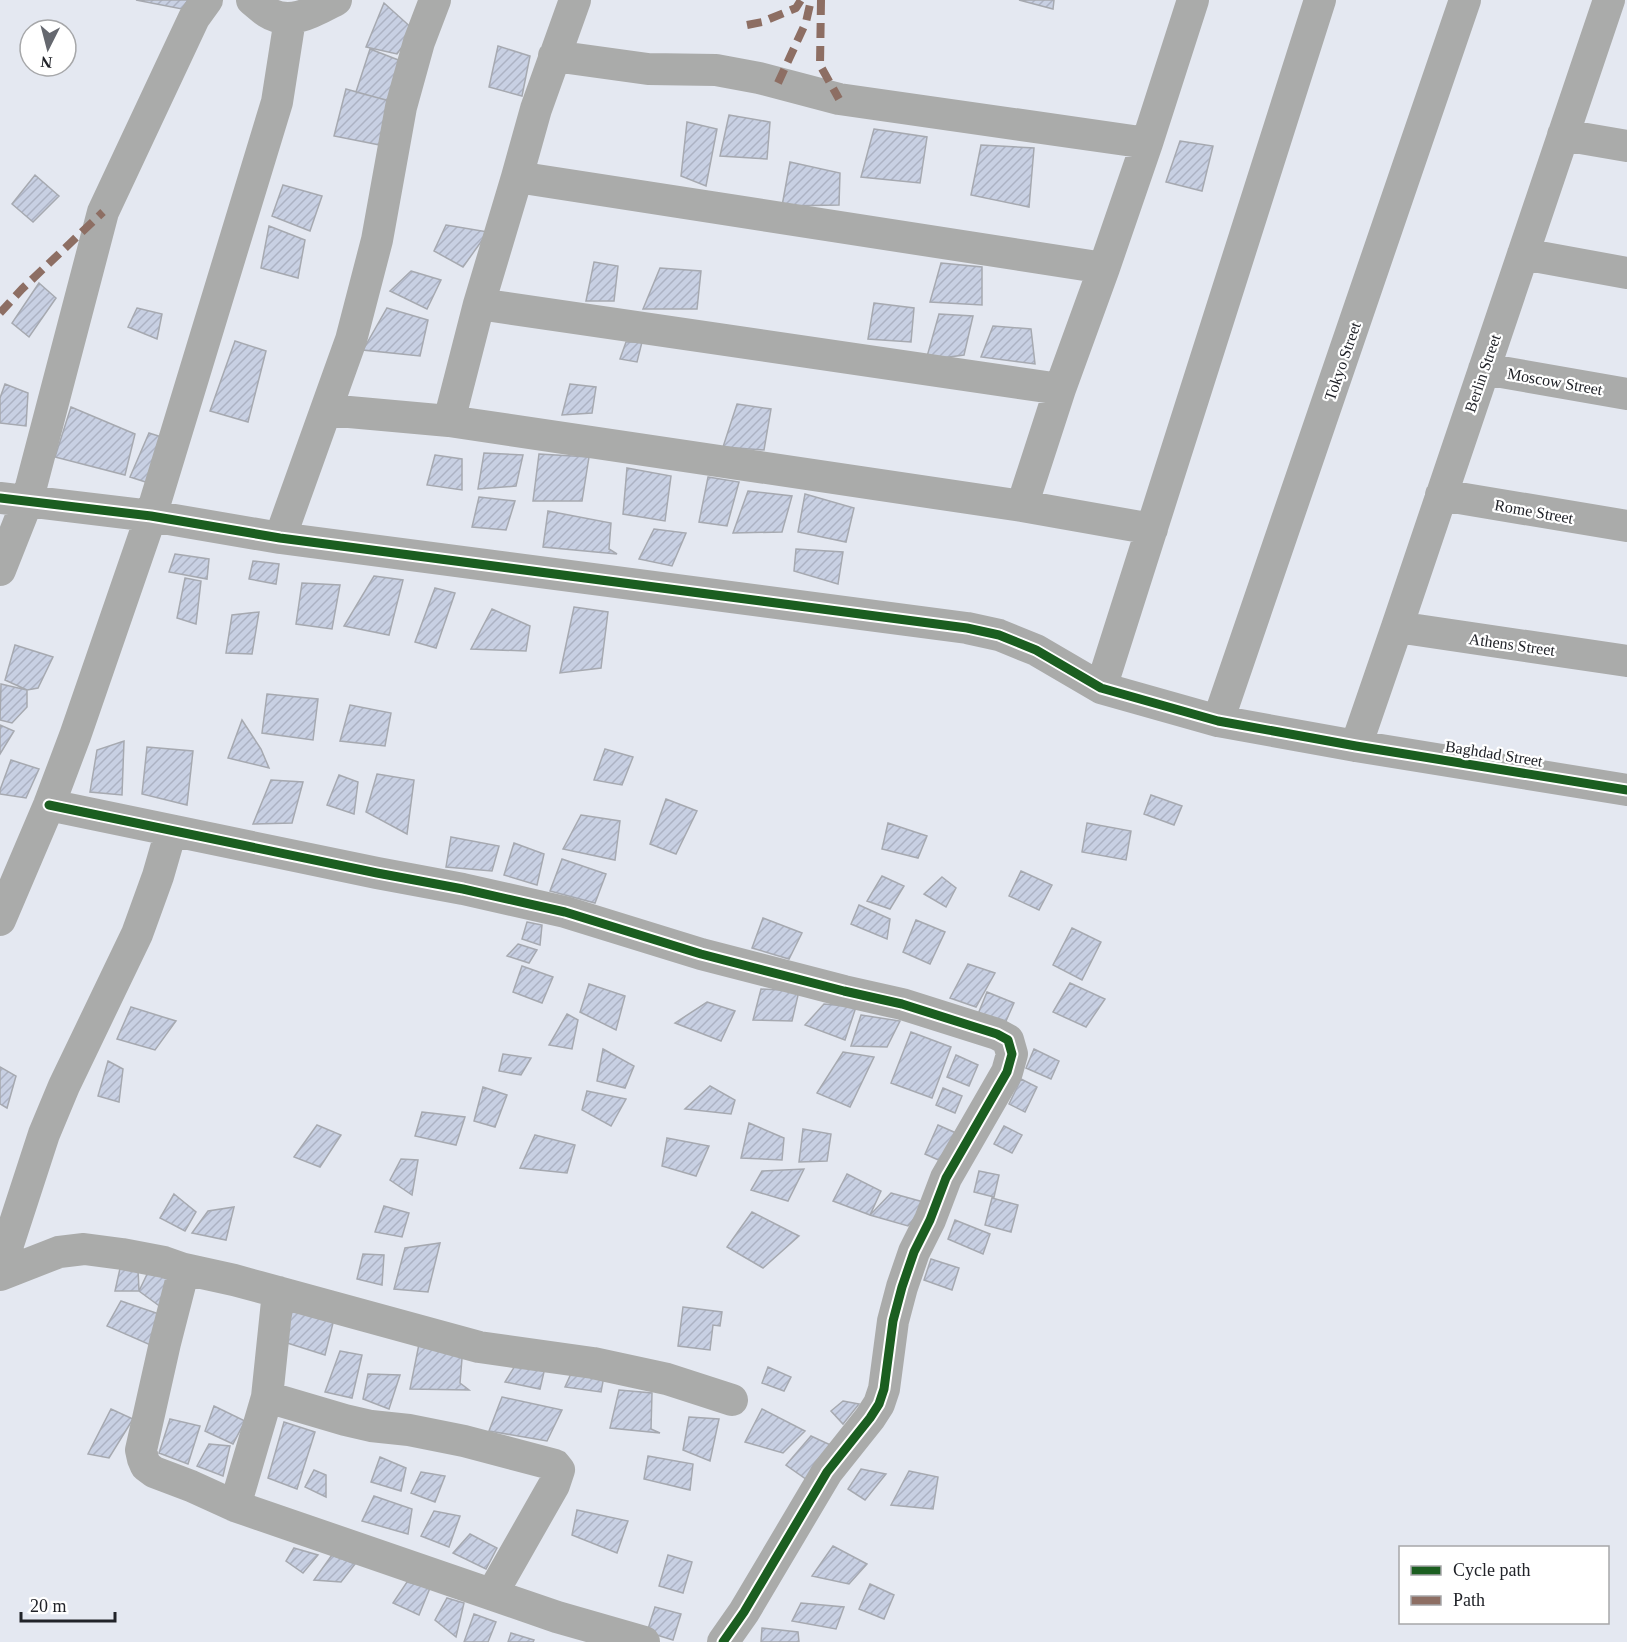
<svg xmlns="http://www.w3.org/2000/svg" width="1627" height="1642" viewBox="0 0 1627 1642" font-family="'Times New Roman',serif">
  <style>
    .building { fill: url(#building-hatch); stroke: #a6a9b0; stroke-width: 1.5 }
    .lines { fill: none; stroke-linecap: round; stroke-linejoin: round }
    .minor { stroke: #aaabaa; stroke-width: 32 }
    .quiet { stroke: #8d6e63; stroke-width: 8; stroke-dasharray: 15 8; stroke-linecap: butt }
    .cycleway-casing { stroke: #fff; stroke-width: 13 }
    .cycleway { stroke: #1b5e20; stroke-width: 9 }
    .labels { text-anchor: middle; stroke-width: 4.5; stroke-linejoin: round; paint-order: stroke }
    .street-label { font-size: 16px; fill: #212329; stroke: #fff }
  </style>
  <defs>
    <pattern id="building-hatch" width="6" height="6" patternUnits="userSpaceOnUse" patternTransform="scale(1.5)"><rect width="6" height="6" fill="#c8d0e3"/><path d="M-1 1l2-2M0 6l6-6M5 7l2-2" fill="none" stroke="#acb2c3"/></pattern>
  </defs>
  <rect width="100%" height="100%" fill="#e4e8f1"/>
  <path class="building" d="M 136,0 L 188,0 L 182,9 Z
    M 1019,0 L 1054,0 L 1053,9 Z
    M 384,3 L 414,30 L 397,54 L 366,47 Z
    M 498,46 L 530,56 L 522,96 L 489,87 Z
    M 370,49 L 401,61 L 390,101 L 356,92 Z
    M 346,89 L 393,102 L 385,146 L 334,136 Z
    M 729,115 L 770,122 L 767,159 L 720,156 Z
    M 687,122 L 717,129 L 706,186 L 681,176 Z
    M 874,129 L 927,137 L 920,183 L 861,177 Z
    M 1180,141 L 1213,146 L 1202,191 L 1166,182 Z
    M 981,145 L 1034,148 L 1029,207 L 971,195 Z
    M 790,162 L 840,173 L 839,205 L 782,206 Z
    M 35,175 L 59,196 L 33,222 L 12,204 Z
    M 283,185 L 322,196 L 310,231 L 272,216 Z
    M 446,225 L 488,232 L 463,267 L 434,251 Z
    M 269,226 L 305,240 L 298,278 L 261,268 Z
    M 594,262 L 618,266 L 614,301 L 586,301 Z
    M 941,263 L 982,267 L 982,305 L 930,302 Z
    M 660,268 L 701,271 L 697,309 L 643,309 Z
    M 411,271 L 441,280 L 427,309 L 390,291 Z
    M 39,283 L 56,298 L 29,337 L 12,323 Z
    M 874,303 L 914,308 L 911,342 L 868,339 Z
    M 137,308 L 162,314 L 157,339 L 128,327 Z
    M 387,308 L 428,320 L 420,356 L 363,350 Z
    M 939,314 L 973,316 L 964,355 L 926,360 Z
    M 993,326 L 1031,329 L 1035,364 L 981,357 Z
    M 235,341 L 266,351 L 248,422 L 210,411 Z
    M 626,342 L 642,342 L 637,362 L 620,359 Z
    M 5,384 L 28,393 L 26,426 L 0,423 L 0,398 Z
    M 570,384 L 596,387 L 592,413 L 562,415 Z
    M 737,404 L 771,409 L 764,450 L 723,447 Z
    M 71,407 L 135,434 L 125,475 L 55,457 Z
    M 149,433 L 168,439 L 155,485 L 130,477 Z
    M 484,453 L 523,455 L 516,486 L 478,489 Z
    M 539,454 L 589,457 L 582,501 L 533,501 Z
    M 435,455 L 462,459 L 462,490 L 427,485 Z
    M 627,468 L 671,476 L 665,521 L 623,514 Z
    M 708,477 L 739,482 L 727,526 L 699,522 Z
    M 748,491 L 792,496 L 782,532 L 733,533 Z
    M 805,494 L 854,508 L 846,542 L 798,532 Z
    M 479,497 L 515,501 L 506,530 L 472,527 Z
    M 548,511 L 611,523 L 609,549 L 617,554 L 543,547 Z
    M 654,529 L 686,533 L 672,566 L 639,559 Z
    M 796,549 L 843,552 L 838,584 L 794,571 Z
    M 175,554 L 209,559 L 207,579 L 169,572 Z
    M 253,561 L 279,564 L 276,584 L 249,579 Z
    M 374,576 L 403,580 L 389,635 L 344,626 Z
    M 185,578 L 201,581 L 196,624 L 177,618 Z
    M 302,583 L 340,585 L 332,629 L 296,624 Z
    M 435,588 L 455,593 L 436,648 L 415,642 Z
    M 574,607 L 608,612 L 601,668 L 560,673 Z
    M 492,609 L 530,626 L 526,651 L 471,649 Z
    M 259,612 L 252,654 L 226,653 L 232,615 Z
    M 15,645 L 53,657 L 38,688 L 27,690 L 5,680 Z
    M 1,684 L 27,690 L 27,707 L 12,723 L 0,720 Z
    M 267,694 L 318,699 L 313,740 L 262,733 Z
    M 350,705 L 391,713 L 385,746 L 340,741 Z
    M 242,720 L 261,749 L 269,768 L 228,758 Z
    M 0,725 L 14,731 L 0,754 Z
    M 124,741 L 122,795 L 90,792 L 97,750 Z
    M 147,747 L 193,751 L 187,805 L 142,794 Z
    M 605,749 L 633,757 L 622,785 L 594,780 Z
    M 11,760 L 39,769 L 26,798 L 0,794 L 0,790 Z
    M 377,774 L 414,780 L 407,834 L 366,812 Z
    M 339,775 L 358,782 L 354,814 L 327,805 Z
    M 271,780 L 303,782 L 292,823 L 253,824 Z
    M 1151,795 L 1182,806 L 1174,825 L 1144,814 Z
    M 666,799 L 697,811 L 676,854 L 650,844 Z
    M 581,815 L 620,821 L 615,860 L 563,849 Z
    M 888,823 L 927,836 L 918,858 L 882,849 Z
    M 1087,823 L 1131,831 L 1126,860 L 1082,852 Z
    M 451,837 L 499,846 L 492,871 L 446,867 Z
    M 514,843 L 544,854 L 537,885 L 504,875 Z
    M 562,859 L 606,874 L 595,903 L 550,891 Z
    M 1021,871 L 1052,885 L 1039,910 L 1009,896 Z
    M 882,876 L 904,886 L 890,909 L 867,901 Z
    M 942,877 L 956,888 L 946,907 L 924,894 Z
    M 859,905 L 890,919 L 887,939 L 851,924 Z
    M 763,918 L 802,933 L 789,959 L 752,948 Z
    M 916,920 L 945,932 L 930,964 L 903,952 Z
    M 527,922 L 542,925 L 540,945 L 522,939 Z
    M 1072,928 L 1101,942 L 1082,980 L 1053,965 Z
    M 518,944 L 537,950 L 529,963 L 507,956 Z
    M 968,964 L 995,973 L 976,1007 L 950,998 Z
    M 522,966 L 553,977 L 542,1003 L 513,992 Z
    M 1070,983 L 1105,999 L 1086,1027 L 1053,1012 Z
    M 589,984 L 625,996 L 616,1030 L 580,1012 Z
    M 761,989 L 799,991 L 792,1021 L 753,1020 Z
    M 987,992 L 1014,1003 L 1002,1030 L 976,1019 Z
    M 707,1002 L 735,1011 L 721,1041 L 675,1023 Z
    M 824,1004 L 856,1007 L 845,1040 L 805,1025 Z
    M 131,1007 L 176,1021 L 155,1050 L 117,1039 Z
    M 567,1014 L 578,1020 L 572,1049 L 549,1045 Z
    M 861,1015 L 900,1021 L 887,1047 L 851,1046 Z
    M 911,1032 L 951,1047 L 932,1098 L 891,1083 Z
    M 603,1049 L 634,1066 L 625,1088 L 597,1081 Z
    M 1034,1049 L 1059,1061 L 1051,1079 L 1026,1068 Z
    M 843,1052 L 874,1057 L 850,1107 L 817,1093 Z
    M 503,1054 L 531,1058 L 521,1075 L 499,1071 Z
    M 956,1055 L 978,1065 L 969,1086 L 947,1077 Z
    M 108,1061 L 123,1069 L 119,1102 L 98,1096 Z
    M 0,1067 L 16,1076 L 7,1108 L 0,1104 Z
    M 1021,1079 L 1037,1087 L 1025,1112 L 1009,1104 Z
    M 710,1086 L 735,1100 L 731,1114 L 685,1109 Z
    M 483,1087 L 507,1095 L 495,1127 L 474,1121 Z
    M 943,1088 L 962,1096 L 955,1113 L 936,1105 Z
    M 587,1091 L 626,1099 L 611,1126 L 582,1110 Z
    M 422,1112 L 465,1117 L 456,1145 L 415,1136 Z
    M 749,1123 L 784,1138 L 782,1160 L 741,1158 Z
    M 317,1125 L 341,1135 L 320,1167 L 294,1157 Z
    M 938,1125 L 956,1133 L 943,1162 L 925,1154 Z
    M 1004,1126 L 1022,1135 L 1012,1153 L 994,1144 Z
    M 803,1129 L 831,1134 L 827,1161 L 799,1162 Z
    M 535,1135 L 575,1145 L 567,1173 L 520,1168 Z
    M 667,1138 L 709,1146 L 696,1176 L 662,1166 Z
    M 401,1159 L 418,1160 L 412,1195 L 390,1180 Z
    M 804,1169 L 788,1201 L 751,1190 L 762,1171 Z
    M 979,1171 L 999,1175 L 994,1197 L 974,1192 Z
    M 847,1174 L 881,1191 L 870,1215 L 833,1201 Z
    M 891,1193 L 927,1203 L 908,1226 L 870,1215 Z
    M 174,1194 L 196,1212 L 185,1231 L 160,1218 Z
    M 992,1198 L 1018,1205 L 1011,1232 L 985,1225 Z
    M 384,1206 L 409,1213 L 402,1237 L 375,1232 Z
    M 234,1207 L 226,1240 L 192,1233 L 208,1211 Z
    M 752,1212 L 799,1236 L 763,1268 L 727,1247 Z
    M 955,1220 L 990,1234 L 983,1254 L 948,1239 Z
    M 440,1243 L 428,1292 L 394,1289 L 405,1248 Z
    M 363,1254 L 384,1255 L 382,1285 L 357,1279 Z
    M 931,1259 L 959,1268 L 952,1290 L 924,1280 Z
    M 121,1264 L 138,1269 L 139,1291 L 115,1291 Z
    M 152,1264 L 175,1268 L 169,1313 L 139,1291 Z
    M 121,1301 L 159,1314 L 155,1347 L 107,1326 Z
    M 295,1301 L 336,1311 L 325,1355 L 284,1342 Z
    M 683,1307 L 722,1312 L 720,1326 L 713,1325 L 710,1350 L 678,1346 Z
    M 419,1344 L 463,1346 L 460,1383 L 469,1390 L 410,1389 Z
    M 340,1351 L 362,1355 L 352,1398 L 325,1392 Z
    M 521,1356 L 547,1359 L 540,1389 L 505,1382 Z
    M 574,1367 L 605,1371 L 601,1392 L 565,1387 Z
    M 768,1367 L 791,1377 L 784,1391 L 762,1383 Z
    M 368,1374 L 400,1375 L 389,1409 L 363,1399 Z
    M 619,1390 L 652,1393 L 651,1429 L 660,1433 L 610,1428 Z
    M 502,1397 L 562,1410 L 547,1441 L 489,1431 Z
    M 843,1401 L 859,1404 L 843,1424 L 831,1411 Z
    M 214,1406 L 245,1421 L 233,1444 L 205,1431 Z
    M 111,1409 L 133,1419 L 109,1458 L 88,1454 Z
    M 762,1409 L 805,1431 L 783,1453 L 745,1442 Z
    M 689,1417 L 719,1419 L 710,1461 L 683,1450 Z
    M 170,1419 L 200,1426 L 188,1464 L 159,1453 Z
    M 284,1422 L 315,1432 L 297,1489 L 268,1478 Z
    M 811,1436 L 835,1447 L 810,1482 L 786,1465 Z
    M 209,1444 L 230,1446 L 223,1476 L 197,1466 Z
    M 648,1456 L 693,1464 L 690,1490 L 644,1479 Z
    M 380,1457 L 406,1468 L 401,1491 L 371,1482 Z
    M 861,1469 L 886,1474 L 865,1500 L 848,1489 Z
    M 314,1470 L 326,1475 L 326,1497 L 305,1487 Z
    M 909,1471 L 938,1477 L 933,1509 L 891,1505 Z
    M 421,1472 L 445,1476 L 435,1502 L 411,1493 Z
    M 374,1496 L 412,1509 L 408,1534 L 362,1521 Z
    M 577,1510 L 628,1521 L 617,1553 L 572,1535 Z
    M 434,1511 L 460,1516 L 449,1547 L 421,1536 Z
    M 470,1534 L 497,1548 L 486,1569 L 453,1553 Z
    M 833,1546 L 867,1564 L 849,1584 L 812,1576 Z
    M 294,1548 L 318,1555 L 303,1573 L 286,1561 Z
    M 332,1555 L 355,1564 L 341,1582 L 314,1580 Z
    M 668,1555 L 692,1562 L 683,1593 L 659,1586 Z
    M 407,1582 L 430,1588 L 419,1615 L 393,1603 Z
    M 870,1584 L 894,1595 L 884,1619 L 859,1609 Z
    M 447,1598 L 464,1603 L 456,1637 L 435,1620 Z
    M 801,1603 L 844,1607 L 836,1629 L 792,1621 Z
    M 655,1607 L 681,1614 L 673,1640 L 647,1632 Z
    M 474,1614 L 496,1622 L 488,1642 L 464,1642 Z
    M 762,1628 L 798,1632 L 799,1642 L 761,1642 Z
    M 511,1633 L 534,1640 L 533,1642 L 508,1642 Z"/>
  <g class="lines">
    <path class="minor" d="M 252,0 C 257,4 262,9 267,12 C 290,27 315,11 336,0
      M 554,56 L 648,69 L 716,70 L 759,78 L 839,99 L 1147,143
      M 1563,135 L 1627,146
      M 517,177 L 1104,268
      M 1523,254 L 1627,273
      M 479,304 L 1060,389
      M 1484,369 L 1627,394
      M 327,410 L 449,421 L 1022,506 L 1152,529
      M 449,421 L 479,304 L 517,177 L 536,109 L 575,0
      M 1441,495 L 1627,526
      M 0,498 L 151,516 L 280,538 L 967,628 L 999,635 L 1036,650 L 1101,688 L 1218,721 L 1356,746 L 1627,790
      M 1022,506 L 1060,389 L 1104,268 L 1147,143 L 1193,0
      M 280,538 L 351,340 L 377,240 L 401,107 L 419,42 L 435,0
      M 0,570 L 27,502 L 103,212 L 194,18 L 207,0
      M 1397,627 L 1627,661
      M 1101,688 L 1320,0
      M 1218,721 L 1465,0
      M 1356,746 L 1397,627 L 1609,0
      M 49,805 L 377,873 L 463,889 L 565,912 L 701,954 L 844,991 L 902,1004 L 997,1034 L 1008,1040 L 1012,1054 L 1007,1072 L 946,1178 L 930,1220 L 914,1252 L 902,1287 L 893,1321 L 884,1389 L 879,1404 L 870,1418 L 827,1472 L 744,1612 L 723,1642
      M 0,920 L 49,805 L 75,736 L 151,516 L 277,102 L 290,19
      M 0,1269 L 44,1134 L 64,1086 L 137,934 L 158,876 L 171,831
      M 184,1269 L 165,1343 L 141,1450 L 143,1459 L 146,1466 L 154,1472 L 191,1486 L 235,1506 L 557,1617 L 644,1642
      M 0,1275 L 59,1252 L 84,1249 L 122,1254 L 164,1262 L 184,1269 L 234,1280 L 479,1347 L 593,1363 L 667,1379 L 732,1400
      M 267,1397 L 345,1420 L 371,1426 L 409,1430 L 464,1441 L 555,1465 L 559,1470 L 554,1485 L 492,1594
      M 235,1506 L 267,1397 L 278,1292"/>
    <path class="quiet" d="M 821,0 L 820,65 L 839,99
      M 747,25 L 762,22 L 796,8 L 801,0
      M 778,83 L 806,22 L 811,0
      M 0,313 L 22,289 L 103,212"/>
    <defs>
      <path id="cycleway" d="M 0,498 L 151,516 L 280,538 L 967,628 L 999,635 L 1036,650 L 1101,688 L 1218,721 L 1356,746 L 1627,790
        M 49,805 L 377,873 L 463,889 L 565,912 L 701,954 L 844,991 L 902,1004 L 997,1034 L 1008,1040 L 1012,1054 L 1007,1072 L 946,1178 L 930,1220 L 914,1252 L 902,1287 L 893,1321 L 884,1389 L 879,1404 L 870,1418 L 827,1472 L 744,1612 L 723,1642"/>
    </defs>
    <use href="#cycleway" class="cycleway-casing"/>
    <use href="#cycleway" class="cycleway"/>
  </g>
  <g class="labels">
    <g class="street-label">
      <text transform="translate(1342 361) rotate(-71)" y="6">Tokyo Street</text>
      <text transform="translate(1482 373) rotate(-71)" y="6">Berlin Street</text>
      <text transform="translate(1555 381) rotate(10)" y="6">Moscow Street</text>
      <text transform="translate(1534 511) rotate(10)" y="6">Rome Street</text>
      <text transform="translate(1512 644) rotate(8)" y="6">Athens Street</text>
      <text transform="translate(1494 753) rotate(9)" y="6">Baghdad Street</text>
    </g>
  </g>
  <rect x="1399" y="1546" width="210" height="78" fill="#ffffff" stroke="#a6a7a9" stroke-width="1.5"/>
  <rect x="1411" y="1566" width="30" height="9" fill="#1b5e20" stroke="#a6a7a9" stroke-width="1.5"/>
  <text x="1453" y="1576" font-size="18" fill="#212329">Cycle path</text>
  <rect x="1411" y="1596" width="30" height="9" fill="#8d6e63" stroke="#a6a7a9" stroke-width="1.5"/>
  <text x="1453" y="1606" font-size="18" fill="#212329">Path</text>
  <g transform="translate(48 48) rotate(186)"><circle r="28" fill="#ffffff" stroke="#a6a7a9" stroke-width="1.5"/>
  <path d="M0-4.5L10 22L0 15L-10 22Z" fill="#65686f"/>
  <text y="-9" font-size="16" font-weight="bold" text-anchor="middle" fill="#212329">N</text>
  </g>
  <path d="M21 1612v9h94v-9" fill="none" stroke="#212329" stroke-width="3"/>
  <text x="30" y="1612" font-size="18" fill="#212329" stroke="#ffffff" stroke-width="4.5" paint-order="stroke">20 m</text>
</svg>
